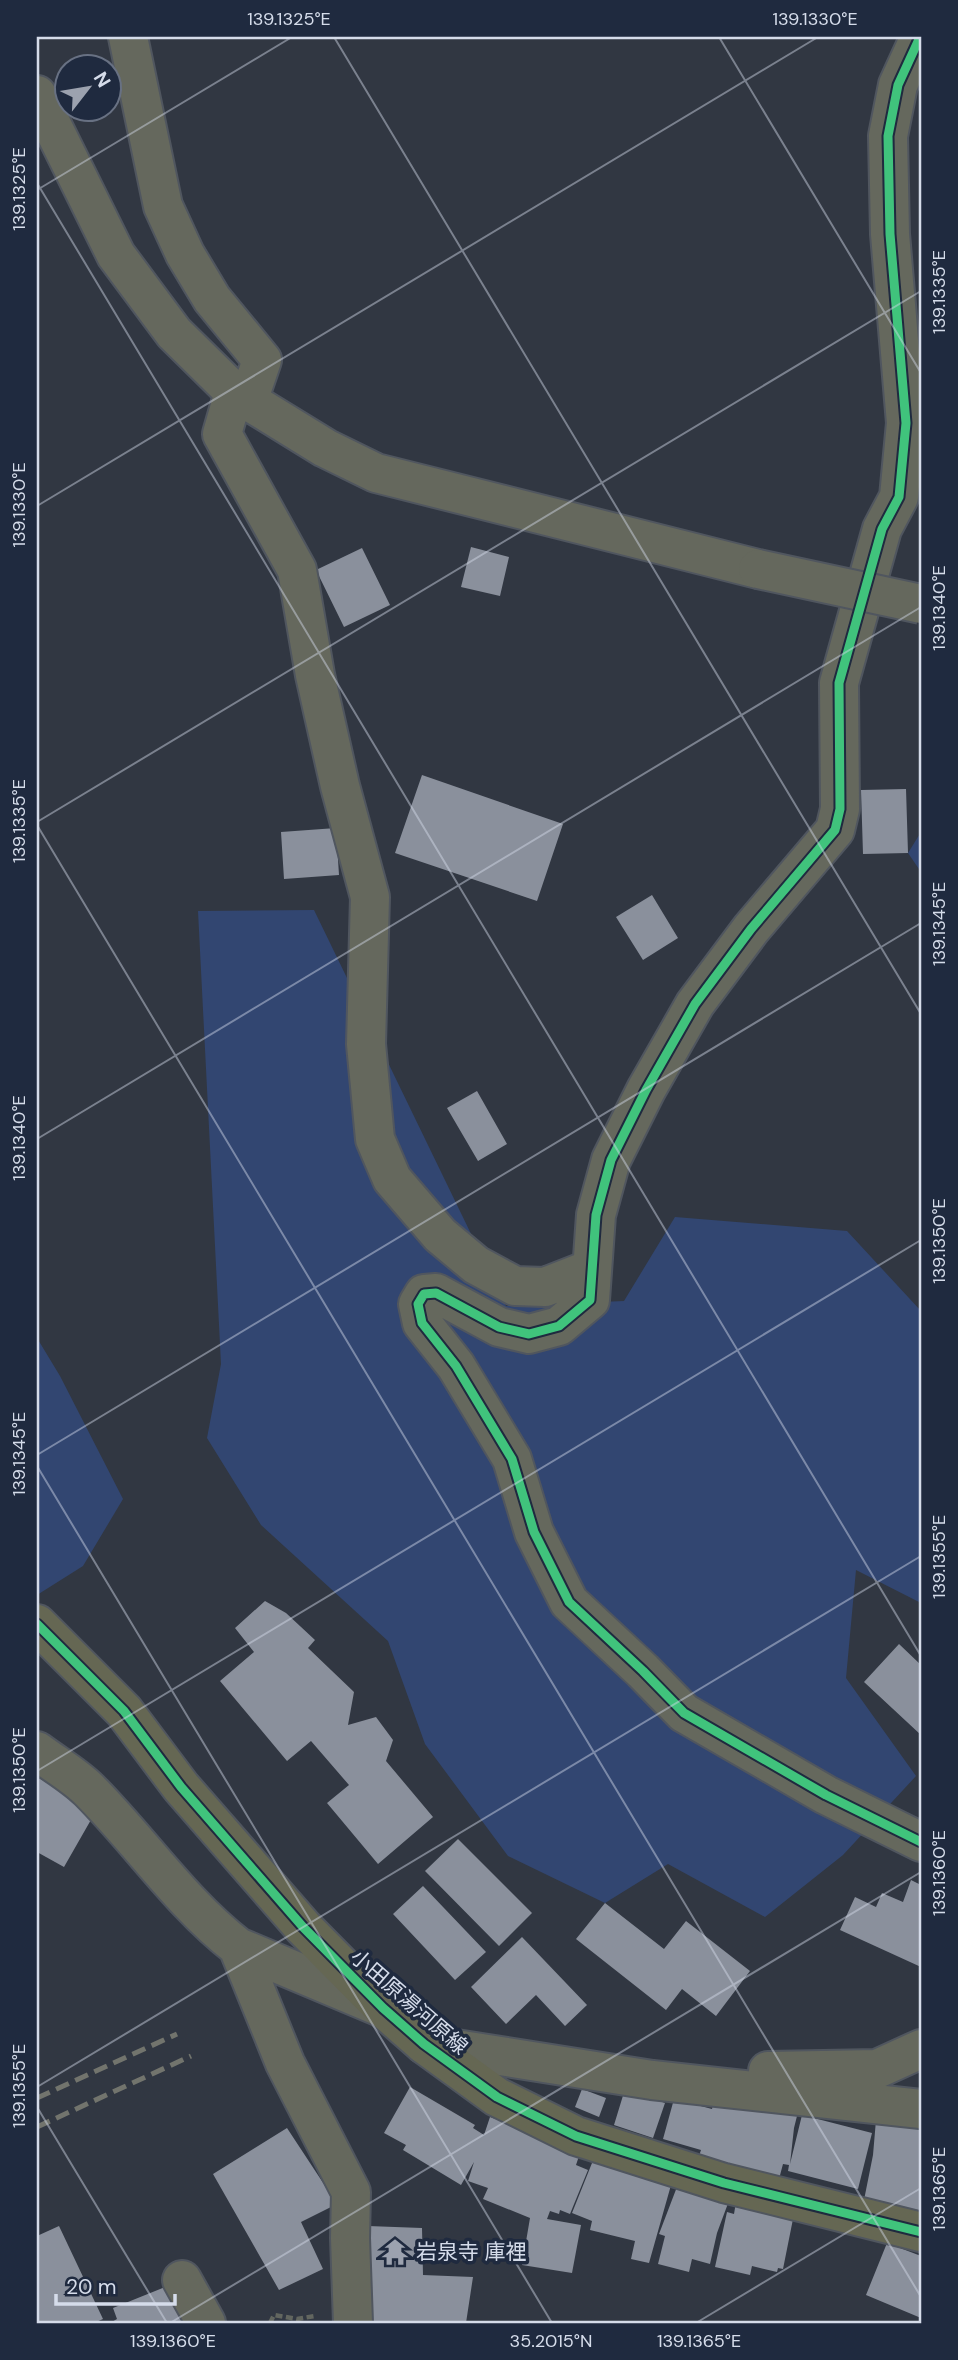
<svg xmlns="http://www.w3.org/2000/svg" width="958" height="2360" viewBox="0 0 958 2360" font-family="'DM Sans','Noto Sans JP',sans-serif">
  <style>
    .green { fill: #324671 }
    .building { fill: #8a909c }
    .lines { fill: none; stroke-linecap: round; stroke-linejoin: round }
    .minor-casing { stroke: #50565f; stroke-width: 42 }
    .major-casing { stroke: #50565f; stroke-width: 42 }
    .path { stroke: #62665f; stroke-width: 4.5; stroke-dasharray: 7 3.5; stroke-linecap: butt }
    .minor { stroke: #65685d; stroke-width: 38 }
    .major { stroke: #656753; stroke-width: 38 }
    .rail { stroke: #72746d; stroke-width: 5; stroke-dasharray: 14 7; stroke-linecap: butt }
    .minor-bridge-casing { stroke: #50565f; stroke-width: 42; stroke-linecap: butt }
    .minor-bridge { stroke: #65685d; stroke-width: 38 }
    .cycleway-casing { stroke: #1f2a3f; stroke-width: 13 }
    .cycleway { stroke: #40c37c; stroke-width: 9 }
    .ticks { fill: none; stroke: #d5dcea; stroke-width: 2; stroke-opacity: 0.45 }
    .labels { text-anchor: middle; stroke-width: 7; stroke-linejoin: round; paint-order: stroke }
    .street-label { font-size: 21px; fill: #d5dcea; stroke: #1f2a3f }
    .poi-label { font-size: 21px; fill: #d5dcea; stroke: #1f2a3f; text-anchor: start }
    .neatline { fill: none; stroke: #d5dcea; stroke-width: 2.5 }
    .ticks-label { font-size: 18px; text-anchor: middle; fill: #d5dcea }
  </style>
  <rect width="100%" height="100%" fill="#313742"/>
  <path class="green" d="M 921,832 L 921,872 L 908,853 Z
    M 314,910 L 506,1306 L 624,1301 L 675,1217 L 847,1231 L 921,1311 L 921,1603 L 856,1570 L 846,1678 L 916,1776 L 843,1855 L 765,1917 L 668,1864 L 605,1903 L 508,1856 L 425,1744 L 388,1641 L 261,1525 L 207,1438 L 221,1364 L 198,911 Z
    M 37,1338 L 60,1376 L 123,1499 L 83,1566 L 37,1595 Z"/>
  <path class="building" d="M 471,547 L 509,557 L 500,596 L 461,587 Z
    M 362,548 L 390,605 L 344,627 L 316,570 Z
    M 422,775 L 563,824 L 537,901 L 395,853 Z
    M 906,789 L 908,853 L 863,854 L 861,790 Z
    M 336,828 L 339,875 L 284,879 L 281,832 Z
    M 652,895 L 678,938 L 643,960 L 616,917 Z
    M 477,1091 L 507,1144 L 478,1161 L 447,1108 Z
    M 265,1601 L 286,1613 L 315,1640 L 308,1648 L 354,1692 L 348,1725 L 376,1717 L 393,1740 L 386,1761 L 433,1817 L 378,1864 L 327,1803 L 349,1785 L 311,1741 L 287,1761 L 220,1681 L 254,1652 L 235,1628 Z
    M 899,1644 L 921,1665 L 921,1735 L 864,1682 Z
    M 37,1777 L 96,1811 L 64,1867 L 37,1852 Z
    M 458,1839 L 532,1913 L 499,1946 L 425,1871 Z
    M 911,1880 L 921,1885 L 921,1967 L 840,1930 L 855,1897 L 876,1907 L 882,1893 L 903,1902 Z
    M 423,1886 L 486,1952 L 455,1980 L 393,1914 Z
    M 605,1903 L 664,1949 L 686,1921 L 750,1971 L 716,2016 L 682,1989 L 666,2010 L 576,1939 Z
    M 522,1937 L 587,2005 L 565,2026 L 536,1995 L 506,2024 L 471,1987 Z
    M 410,2087 L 475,2125 L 473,2128 L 484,2135 L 490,2117 L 581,2150 L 576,2165 L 588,2170 L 570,2214 L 560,2210 L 559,2214 L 550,2211 L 547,2219 L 581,2225 L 572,2273 L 522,2265 L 530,2218 L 483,2199 L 488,2188 L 468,2181 L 474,2162 L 461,2185 L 403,2150 L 406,2145 L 384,2133 Z
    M 582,2089 L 606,2098 L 599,2117 L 575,2107 Z
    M 625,2089 L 665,2103 L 653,2138 L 614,2125 Z
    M 717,2089 L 798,2112 L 794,2128 L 790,2164 L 802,2115 L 872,2133 L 858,2189 L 788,2171 L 789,2165 L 783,2164 L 779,2179 L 699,2156 L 701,2150 L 663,2139 L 674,2099 L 712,2109 Z
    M 876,2120 L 921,2125 L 921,2227 L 861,2215 L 873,2155 Z
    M 287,2128 L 337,2204 L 301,2222 L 323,2269 L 279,2290 L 213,2174 Z
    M 598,2148 L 673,2178 L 649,2263 L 631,2259 L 635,2241 L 590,2230 L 592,2221 L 572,2213 Z
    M 680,2179 L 730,2198 L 717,2233 L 710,2264 L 692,2259 L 689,2272 L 658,2264 L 665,2236 L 659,2234 Z
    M 736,2202 L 794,2214 L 783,2269 L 778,2268 L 777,2272 L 752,2266 L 750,2275 L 715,2267 L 727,2212 L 734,2214 Z
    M 59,2226 L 103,2319 L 94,2323 L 37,2323 L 37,2236 Z
    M 368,2226 L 422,2228 L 423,2275 L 473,2277 L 466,2323 L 370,2323 Z
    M 887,2243 L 921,2256 L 921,2318 L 866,2295 Z
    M 180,2281 L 196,2323 L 110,2323 L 117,2319 L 113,2308 Z"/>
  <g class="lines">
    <defs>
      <path id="minor" d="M 128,37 L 163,206 L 185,254 L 212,299 L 262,360 L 248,401
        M 920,37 L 898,85 L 888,136 L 890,234 L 906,423 L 899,497 L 882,529 L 839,683 L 840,809 L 835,830 L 751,929 L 695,1004 L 646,1090 L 611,1160 L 596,1215 L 590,1300 L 559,1326 L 529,1334 L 499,1327 L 436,1293 L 424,1294 L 418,1304 L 422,1323 L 456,1366 L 512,1459 L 534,1532 L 569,1602 L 643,1671 L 684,1713 L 826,1795 L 921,1842
        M 37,95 L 116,255 L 174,333 L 234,392 L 325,448 L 376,473 L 758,569
        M 234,392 L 222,434 L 297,570 L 315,675 L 340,786 L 370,897 L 366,1044 L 375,1139 L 392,1179 L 440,1235 L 476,1265 L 515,1286 L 545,1287 L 591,1269
        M 37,1751 C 54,1764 74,1775 89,1790 C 140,1841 181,1903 238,1947 L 383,2008
        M 238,1947 L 285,2063 L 351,2192 L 350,2238 L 353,2323
        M 424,2044 L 652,2080 L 921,2109
        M 768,2071 L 877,2069 L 921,2049
        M 182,2280 L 206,2323"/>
      <path id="major" d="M 37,1624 L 124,1711 L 181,1787 L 303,1927 L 383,2008 L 424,2044 L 497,2097 L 576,2136 L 724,2183 L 921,2232"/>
    </defs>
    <use href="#minor" class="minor-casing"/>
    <use href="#major" class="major-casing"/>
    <path class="path" d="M 270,2323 L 274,2315 L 297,2319 L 315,2316"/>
    <use href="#minor" class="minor"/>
    <use href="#major" class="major"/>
    <path class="rail" d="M 37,2098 L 177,2034
      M 37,2127 L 191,2056"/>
    <defs>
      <path id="minor-bridge" d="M 758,569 L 921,604"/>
    </defs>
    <use href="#minor-bridge" class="minor-bridge-casing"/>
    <use href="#minor-bridge" class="minor-bridge"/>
    <defs>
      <path id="cycleway" d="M 920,37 L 898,85 L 888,136 L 890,234 L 906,423 L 899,497 L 882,529 L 839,683 L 840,809 L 835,830 L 751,929 L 695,1004 L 646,1090 L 611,1160 L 596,1215 L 590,1300 L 559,1326 L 529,1334 L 499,1327 L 436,1293 L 424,1294 L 418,1304 L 422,1323 L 456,1366 L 512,1459 L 534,1532 L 569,1602 L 643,1671 L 684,1713 L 826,1795 L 921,1842
        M 37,1624 L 124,1711 L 181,1787 L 303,1927 L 383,2008 L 424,2044 L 497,2097 L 576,2136 L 724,2183 L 921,2232"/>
    </defs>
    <use href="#cycleway" class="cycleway-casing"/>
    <use href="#cycleway" class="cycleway"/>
  </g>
  <path class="ticks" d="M 334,37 L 921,1014M 719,37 L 921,373M 37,183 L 921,1656M 37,190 L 292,37M 37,506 L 818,37M 37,822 L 921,291M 37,825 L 921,2297M 37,1139 L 921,607M 37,1455 L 921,923M 37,1466 L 552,2323M 37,1771 L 921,1240M 37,2087 L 921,1556M 37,2107 L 167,2323M 170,2323 L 921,1872M 696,2323 L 921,2188"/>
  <defs>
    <symbol id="temple-bare" viewBox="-9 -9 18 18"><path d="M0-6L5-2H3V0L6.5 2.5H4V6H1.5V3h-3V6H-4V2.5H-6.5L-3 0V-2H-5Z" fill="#9ca2af" stroke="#1f2a3f" stroke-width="2.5" paint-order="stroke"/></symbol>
  </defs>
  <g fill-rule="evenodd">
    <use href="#temple-bare" x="376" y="2233" width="38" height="38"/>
  </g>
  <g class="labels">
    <g class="street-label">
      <text transform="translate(409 2002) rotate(41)" y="7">小田原湯河原線</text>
    </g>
    <g class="poi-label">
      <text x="416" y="2259">岩泉寺 庫裡</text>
    </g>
  </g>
  <rect width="958" height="2360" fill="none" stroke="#1f2a3f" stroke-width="77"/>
  <g transform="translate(88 88) rotate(59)"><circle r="33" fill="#1f2a3f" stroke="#687183" stroke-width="2"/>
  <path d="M0-5L12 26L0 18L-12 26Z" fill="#9ca2af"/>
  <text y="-10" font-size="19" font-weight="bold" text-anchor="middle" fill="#d5dcea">N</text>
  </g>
  <path d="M56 2294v10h119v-10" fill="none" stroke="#d5dcea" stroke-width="3.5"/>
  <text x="66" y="2294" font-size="21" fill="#d5dcea" stroke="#1f2a3f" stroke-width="5" paint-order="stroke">20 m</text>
  <rect x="38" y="38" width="882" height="2284" class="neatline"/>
  <g class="ticks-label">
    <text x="289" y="25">139.1325°E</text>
    <text x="815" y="25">139.1330°E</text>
    <text transform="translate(19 189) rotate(-90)" y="6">139.1325°E</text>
    <text transform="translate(939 292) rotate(-90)" y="6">139.1335°E</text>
    <text transform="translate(19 505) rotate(-90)" y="6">139.1330°E</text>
    <text transform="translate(939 608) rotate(-90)" y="6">139.1340°E</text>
    <text transform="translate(19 821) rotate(-90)" y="6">139.1335°E</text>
    <text transform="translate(939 924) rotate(-90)" y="6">139.1345°E</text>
    <text transform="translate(19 1138) rotate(-90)" y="6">139.1340°E</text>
    <text transform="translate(939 1241) rotate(-90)" y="6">139.1350°E</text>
    <text transform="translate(19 1454) rotate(-90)" y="6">139.1345°E</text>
    <text transform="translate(939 1557) rotate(-90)" y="6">139.1355°E</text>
    <text transform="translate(19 1770) rotate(-90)" y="6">139.1350°E</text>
    <text transform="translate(939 1873) rotate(-90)" y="6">139.1360°E</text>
    <text transform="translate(19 2086) rotate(-90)" y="6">139.1355°E</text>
    <text transform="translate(939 2189) rotate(-90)" y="6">139.1365°E</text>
    <text x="173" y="2347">139.1360°E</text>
    <text x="551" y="2347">35.2015°N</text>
    <text x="699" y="2347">139.1365°E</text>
  </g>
</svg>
